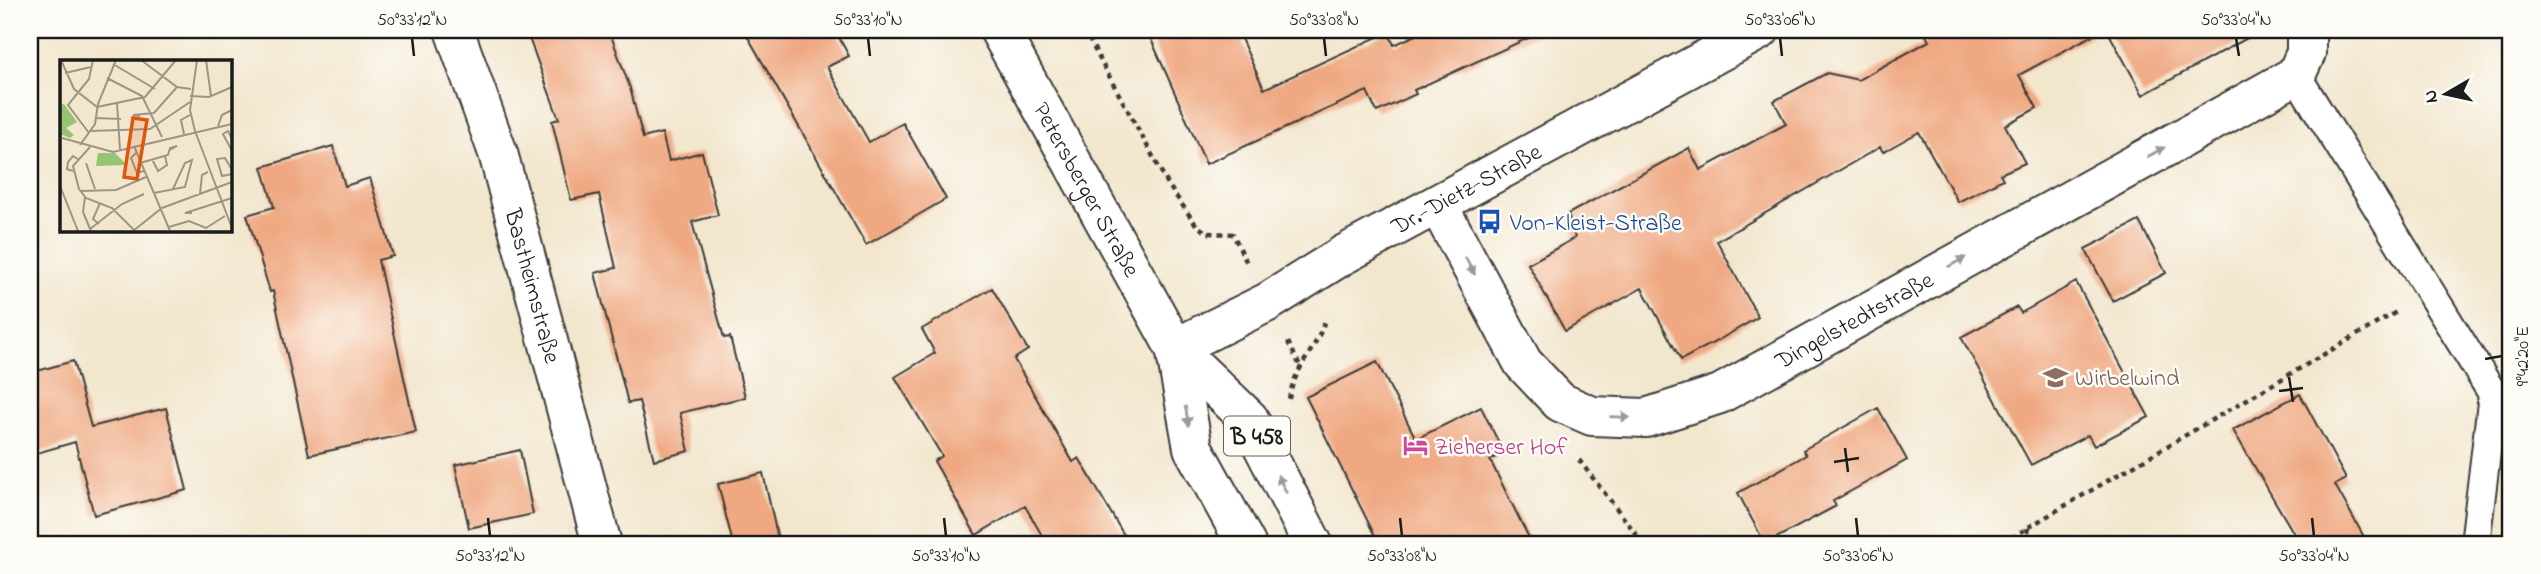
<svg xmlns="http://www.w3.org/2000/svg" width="2541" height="574" viewBox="0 0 2541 574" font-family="'Indie Flower',sans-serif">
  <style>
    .building { fill: #efa881 }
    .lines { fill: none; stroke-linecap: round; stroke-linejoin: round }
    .service-casing { stroke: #3c3a37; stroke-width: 32 }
    .minor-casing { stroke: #3c3a37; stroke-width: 42 }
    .secondary-casing { stroke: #3c3a37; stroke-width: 42 }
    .primary-casing { stroke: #3c3a37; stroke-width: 42 }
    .path { stroke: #3c3a37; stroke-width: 4.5; stroke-dasharray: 5 5; stroke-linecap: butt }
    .service { stroke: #fff; stroke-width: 28 }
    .minor { stroke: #fff; stroke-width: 38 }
    .secondary { stroke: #fff; stroke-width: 38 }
    .primary { stroke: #fff; stroke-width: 38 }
    .oneway { fill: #999 }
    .ticks { fill: none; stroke: #1c1c1c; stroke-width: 2.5 }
    .labels { text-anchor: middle; stroke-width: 5; stroke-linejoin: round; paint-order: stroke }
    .shield { fill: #fdfcf7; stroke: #605f5e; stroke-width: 2 }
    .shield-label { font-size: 23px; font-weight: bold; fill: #1c1c1c }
    .street-label { font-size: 24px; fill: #1c1c1c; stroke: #fdfcf7 }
    .transit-label { font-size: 24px; fill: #164399; stroke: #fdfcf7; text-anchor: start }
    .education-label { font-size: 24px; fill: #785e54; stroke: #fdfcf7; text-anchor: start }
    .hotel-label { font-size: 24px; fill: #b23c85; stroke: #fdfcf7; text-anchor: start }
    .inset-road { fill: none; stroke: #9c9586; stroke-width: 2 }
    .view { fill: #de560d; fill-opacity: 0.15; stroke: #de560d; stroke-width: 3.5 }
    .inset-edge { fill: none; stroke: #1c1c1c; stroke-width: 3.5 }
    .neatline { fill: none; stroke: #1c1c1c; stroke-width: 2.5 }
    .ticks-label { font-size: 18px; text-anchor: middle; fill: #1c1c1c }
  </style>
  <rect width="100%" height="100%" fill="#fdfcf7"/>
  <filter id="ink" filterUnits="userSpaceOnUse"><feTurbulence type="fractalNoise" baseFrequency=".0143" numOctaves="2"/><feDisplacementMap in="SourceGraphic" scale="14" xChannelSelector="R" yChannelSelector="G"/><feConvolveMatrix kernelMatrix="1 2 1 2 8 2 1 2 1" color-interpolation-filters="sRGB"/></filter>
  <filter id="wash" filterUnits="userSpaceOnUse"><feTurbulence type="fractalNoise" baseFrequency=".00686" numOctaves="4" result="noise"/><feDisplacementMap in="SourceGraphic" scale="28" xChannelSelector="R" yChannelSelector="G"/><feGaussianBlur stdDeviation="1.57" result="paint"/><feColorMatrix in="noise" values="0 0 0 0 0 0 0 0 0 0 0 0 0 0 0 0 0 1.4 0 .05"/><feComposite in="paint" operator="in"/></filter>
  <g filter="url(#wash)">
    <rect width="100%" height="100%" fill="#f2e6cd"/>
    <g id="blocks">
      <path class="building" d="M 526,30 L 609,30 L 630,88 L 643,138 L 662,133 L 669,161 L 702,152 L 718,215 L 692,222 L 724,338 L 730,337 L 745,397 L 680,413 L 689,451 L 654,460 L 639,401 L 628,403 L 595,273 L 616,268 L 599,194 L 571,200 L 552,121 L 559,119 Z
        M 744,30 L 835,30 L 849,56 L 827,67 L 869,142 L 903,123 L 946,199 L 866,245 Z
        M 1147,30 L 1237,30 L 1264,89 L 1388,32 L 1394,45 L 1427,30 L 1546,30 L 1414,90 L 1416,94 L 1377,112 L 1367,91 L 1206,164 Z
        M 1923,30 L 2102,30 L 2019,75 L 2037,108 L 2005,125 L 2025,163 L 2000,174 L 2003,179 L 1958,202 L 1919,132 L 1883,152 L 1880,147 L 1717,241 L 1758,317 L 1717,341 L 1681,360 L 1642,288 L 1565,331 L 1528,264 L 1575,238 L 1568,214 L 1689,148 L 1700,170 L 1786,124 L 1774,101 L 1827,73 L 1858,80 L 1929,41 Z
        M 2107,30 L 2262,30 L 2143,95 Z
        M 333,146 L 345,186 L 370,178 L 393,256 L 378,260 L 416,432 L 309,455 L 273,291 L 270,292 L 247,215 L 274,207 L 262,167 Z
        M 2139,221 L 2166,273 L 2113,301 L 2085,249 Z
        M 2076,282 L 2149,417 L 2094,446 L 2088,435 L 2031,465 L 1961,337 L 2017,307 L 2021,313 Z
        M 992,288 L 1028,350 L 1014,359 L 1073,462 L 1079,458 L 1129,544 L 1047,544 L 1025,506 L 976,535 L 934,461 L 942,456 L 895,377 L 935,353 L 922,329 Z
        M 73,361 L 91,427 L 166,408 L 187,490 L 94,515 L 75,442 L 30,455 L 30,373 Z
        M 1377,362 L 1416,439 L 1481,407 L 1504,453 L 1490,460 L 1532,544 L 1379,544 L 1306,397 Z
        M 2300,394 L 2346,479 L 2335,485 L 2368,544 L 2300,544 L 2233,430 Z
        M 1878,408 L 1907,460 L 1833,501 L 1836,506 L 1765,544 L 1738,493 L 1806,455 L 1803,450 Z
        M 520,450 L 533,514 L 469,528 L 455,465 Z
        M 763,473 L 779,544 L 733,544 L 718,484 Z"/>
    </g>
  </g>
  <g filter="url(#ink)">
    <use href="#blocks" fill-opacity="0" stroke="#3c3a37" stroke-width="2"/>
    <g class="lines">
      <defs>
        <path id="service" d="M 2296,75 L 2493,394 L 2475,544"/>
        <g id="minor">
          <path id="s1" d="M 454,30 L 498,153 L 602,544"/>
          <path id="s2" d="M 1438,205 L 1523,363 L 1560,402 L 1592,416 L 1646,418 L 1720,394 L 2296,75 L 2306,53 L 2306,30"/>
        </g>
        <g id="secondary">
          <path id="s3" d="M 1175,348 L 1268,302 L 1343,255 L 1760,30"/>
        </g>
        <g id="primary">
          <path id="s4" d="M 999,30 L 1175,348 L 1249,419 L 1313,544"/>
          <path d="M 1175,348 L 1193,448 L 1246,544"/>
        </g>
      </defs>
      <use href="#service" class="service-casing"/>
      <use href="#minor" class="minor-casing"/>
      <use href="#secondary" class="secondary-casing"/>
      <use href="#primary" class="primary-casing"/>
      <path class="path" d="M 1084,30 L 1169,186 L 1197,226 L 1208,233 L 1233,234 L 1247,263
        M 1288,342 L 1300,366
        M 1289,399 C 1294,367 1317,350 1325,319
        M 1579,460 L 1644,544
        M 2027,528 L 2032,544
        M 2004,544 L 2027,528 L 2398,311"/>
      <use href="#service" class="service"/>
      <use href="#minor" class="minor"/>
      <use href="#secondary" class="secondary"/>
      <use href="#primary" class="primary"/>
    </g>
    <defs><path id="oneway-solid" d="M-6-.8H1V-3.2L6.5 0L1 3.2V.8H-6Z" transform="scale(1.75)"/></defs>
    <g class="oneway">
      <use href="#oneway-solid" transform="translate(2156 152) rotate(-29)"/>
      <use href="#oneway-solid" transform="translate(1957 262) rotate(-29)"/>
      <use href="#oneway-solid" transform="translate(1470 266) rotate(61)"/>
      <use href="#oneway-solid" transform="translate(1187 416) rotate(80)"/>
      <use href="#oneway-solid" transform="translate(1620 417) rotate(2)"/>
      <use href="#oneway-solid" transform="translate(1282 484) rotate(-117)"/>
    </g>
  </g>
  <path class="ticks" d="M 412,38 L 414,56M 868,38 L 870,56M 1324,38 L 1326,56M 1780,38 L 1782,56M 2236,38 L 2239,56M 2485,359 L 2502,356M 2289,377 L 2293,402M 2279,391 L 2303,388M 1845,448 L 1848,472M 1834,462 L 1859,458M 488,518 L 490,536M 944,518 L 946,536M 1400,518 L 1402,536M 1856,518 L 1858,536M 2312,518 L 2314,536"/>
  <defs>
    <symbol id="bus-bare" viewBox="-9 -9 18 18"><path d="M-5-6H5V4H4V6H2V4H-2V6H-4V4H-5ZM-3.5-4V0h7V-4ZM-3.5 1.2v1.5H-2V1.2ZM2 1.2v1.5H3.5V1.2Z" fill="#1a4fb4" stroke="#fdfcf7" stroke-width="2.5" paint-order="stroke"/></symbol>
    <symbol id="school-bare" viewBox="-9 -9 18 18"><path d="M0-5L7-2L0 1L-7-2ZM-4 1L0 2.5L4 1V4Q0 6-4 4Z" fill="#8d6e63" stroke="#fdfcf7" stroke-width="2.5" paint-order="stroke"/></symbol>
    <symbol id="hotel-bare" viewBox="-9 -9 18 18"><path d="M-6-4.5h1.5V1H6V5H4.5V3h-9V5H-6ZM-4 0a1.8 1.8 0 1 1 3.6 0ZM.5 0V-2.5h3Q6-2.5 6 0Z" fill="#d1479c" stroke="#fdfcf7" stroke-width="2.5" paint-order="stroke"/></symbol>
  </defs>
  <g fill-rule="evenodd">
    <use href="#bus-bare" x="1472" y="204" width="35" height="35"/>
    <use href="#school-bare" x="2038" y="360" width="35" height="35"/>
    <use href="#hotel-bare" x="1398" y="428" width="35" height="35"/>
  </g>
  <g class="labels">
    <rect class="shield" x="1224" y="416.5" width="66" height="39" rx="5"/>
    <g class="shield-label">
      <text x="1257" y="444">B 458</text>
    </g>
    <g class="street-label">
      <text dy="8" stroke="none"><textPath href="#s4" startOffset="182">Petersberger Straße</textPath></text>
      <text dy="8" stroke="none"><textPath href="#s3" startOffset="332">Dr.-Dietz-Straße</textPath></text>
      <text dy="8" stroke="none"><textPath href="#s1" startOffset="268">Bastheimstraße</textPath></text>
      <text dy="8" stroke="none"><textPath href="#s2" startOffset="553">Dingelstedtstraße</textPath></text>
    </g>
    <g class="transit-label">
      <text x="1510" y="230">Von-Kleist-Straße</text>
    </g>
    <g class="education-label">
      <text x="2075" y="385">Wirbelwind</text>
    </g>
    <g class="hotel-label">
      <text x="1435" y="454">Zieherser Hof</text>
    </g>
  </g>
  <g transform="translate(60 60)">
    <rect width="172" height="172" fill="#f2e6cd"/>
    <path d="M 4,44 L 17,62 L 6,68 L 14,75 L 10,78 L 0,74 L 0,45 ZM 38,93 L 55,93 L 67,105 L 36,106 Z" fill="#94c474"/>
    <path class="inset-road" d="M 1,0 L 14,29 L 37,47M 81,0 L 117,27 L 131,29M 146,0 L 151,36M 53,4 L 95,29M 5,13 L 31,7M 47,18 L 82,36 L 102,77M 130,36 L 149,37 L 172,27M 57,43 L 60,90M 37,47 L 85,37 L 116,0M 80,56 L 73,55 L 94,53 L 117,27M 36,58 L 61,59M 158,66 L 162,55 L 172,50M 30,71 L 90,69 L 130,42M 135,71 L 172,168M 135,71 L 130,50 L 137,0M 29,73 L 8,45 L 29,19 L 33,0M 124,74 L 121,60 L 130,55M 2,78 L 53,92 L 172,64M 172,79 L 168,71 L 163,74 L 172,91M 20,85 L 35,64 L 38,44 L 56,0M 74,86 L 110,171M 30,87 L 13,106 L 19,129 L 26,138 L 52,148 L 74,170M 77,92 L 71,98 L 77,113 L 84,111M 92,99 L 98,111 L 107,105 L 105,96M 26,103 L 35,129M 80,103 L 108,95 L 110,88 L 117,86 L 110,90M 172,110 L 165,98 L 157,99 L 162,116 L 172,114M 13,111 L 7,109 L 8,102 L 13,96 L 18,99M 0,126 L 18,171M 20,131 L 56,130 L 86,117M 94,133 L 125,127 L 132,100 L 125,103 L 113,129M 140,134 L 142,115 L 148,112M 25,137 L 23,152 L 31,171M 132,153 L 125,153 L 172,138M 39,164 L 33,159 L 40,143M 109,167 L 129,161 L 146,168 L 165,156M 30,169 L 62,144 L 84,134M 73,171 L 102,148 L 172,122"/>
    <path class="view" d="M 73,58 L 87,60 L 77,119 L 64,117 Z"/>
    <rect width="172" height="172" class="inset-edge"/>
  </g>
  <rect width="2541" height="574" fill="none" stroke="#fdfcf7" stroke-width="77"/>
  <g transform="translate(2446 94) rotate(261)" stroke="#fdfcf7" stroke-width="5" paint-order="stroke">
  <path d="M0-5L12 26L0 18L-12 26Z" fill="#1c1c1c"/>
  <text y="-10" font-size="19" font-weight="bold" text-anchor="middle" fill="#1c1c1c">N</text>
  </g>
  <rect x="38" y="38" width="2464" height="498" class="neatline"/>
  <g class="ticks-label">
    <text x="412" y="25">50°33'12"N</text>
    <text x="868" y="25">50°33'10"N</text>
    <text x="1324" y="25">50°33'08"N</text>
    <text x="1780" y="25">50°33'06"N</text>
    <text x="2236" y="25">50°33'04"N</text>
    <text transform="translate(2522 356) rotate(-90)" y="6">9°42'20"E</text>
    <text x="490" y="561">50°33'12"N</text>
    <text x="946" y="561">50°33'10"N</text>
    <text x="1402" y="561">50°33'08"N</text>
    <text x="1858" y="561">50°33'06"N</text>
    <text x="2314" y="561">50°33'04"N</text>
  </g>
</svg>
